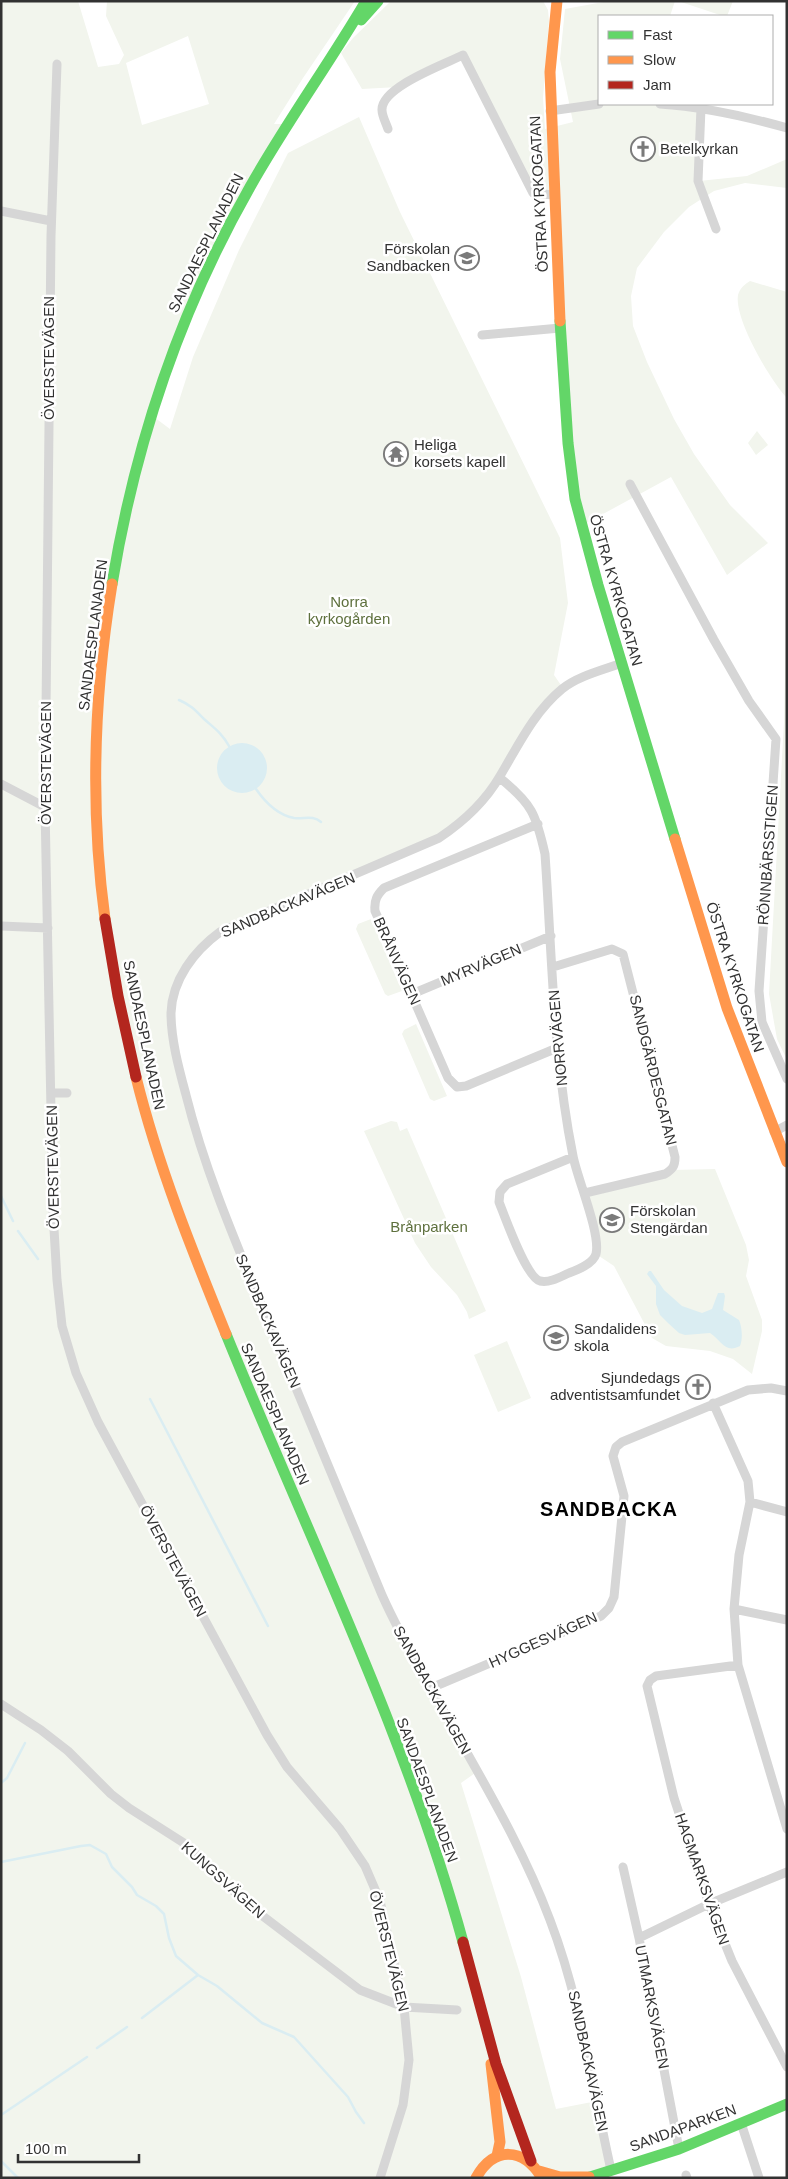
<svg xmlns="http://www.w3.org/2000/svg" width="788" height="2179" viewBox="0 0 788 2179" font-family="Arial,sans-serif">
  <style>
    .green { fill: #f2f5ed; fill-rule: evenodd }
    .water { fill: #daedf2 }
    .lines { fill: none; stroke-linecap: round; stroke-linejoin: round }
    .stream { stroke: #daedf2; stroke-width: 2.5 }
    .street { stroke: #d6d6d6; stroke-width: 9 }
    .fast { stroke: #63d668; stroke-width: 11 }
    .slow { stroke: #ff974d; stroke-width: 11 }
    .jam { stroke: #b3261e; stroke-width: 11 }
    .labels { text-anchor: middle; stroke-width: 5; stroke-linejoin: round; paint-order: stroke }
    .poi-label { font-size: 15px; fill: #323232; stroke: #fff; text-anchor: start }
    .street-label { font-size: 15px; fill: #323232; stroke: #fff }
    .park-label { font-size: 15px; fill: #5e703d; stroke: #fff }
    .district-label { font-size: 20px; font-weight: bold; letter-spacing: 1px; fill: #000; stroke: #fff }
  </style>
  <rect width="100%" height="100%" fill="#fff"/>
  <path class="green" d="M 1,1 L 78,1 L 98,67 L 119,64 L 124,55 L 106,16 L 107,1 L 355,1 L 303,78 L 274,124 L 287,124 L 207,271 L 150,414 L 170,429 L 193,357 L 239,250 L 288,153 L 359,117 L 400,212 L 560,538 L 568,603 L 554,675 L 563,688 L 459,825 L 220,932 L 186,967 L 171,1014 L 200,1147 L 382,1595 L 478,1771 L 461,1783 L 521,1977 L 556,2109 L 597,2101 L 613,2178 L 1,2178 ZM 188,36 L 209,104 L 142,125 L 126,63 Z
    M 391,1 L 543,1 L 548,10 L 549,21 L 543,98 L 545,129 L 573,122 L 560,59 L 565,9 L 609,1 L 675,1 L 670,16 L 599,16 L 599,101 L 594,104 L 660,104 L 701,108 L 699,181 L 747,176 L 787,159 L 787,188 L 745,183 L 714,191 L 689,207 L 664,232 L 637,268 L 631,296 L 633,326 L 647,362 L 674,419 L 694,454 L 730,505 L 768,543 L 727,575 L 671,477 L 581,526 L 575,499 L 553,195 L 533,193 L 463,55 L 398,87 L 362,89 L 341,53 L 353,38 Z
    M 678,1 L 733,1 L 727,16 L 723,16 Z
    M 750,281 L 787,292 L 787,398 C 770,380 734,319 738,295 C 740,288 745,284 750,281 Z
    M 757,431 L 768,445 L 756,455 L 748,443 Z
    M 787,587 L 787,1060 L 777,1039 L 769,994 L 784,722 Z
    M 371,919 L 402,991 L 388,996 L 385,994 L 356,929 L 358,924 Z
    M 416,1024 L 447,1096 L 434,1101 L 430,1099 L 402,1034 L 404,1030 Z
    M 391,1121 L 397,1122 L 400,1131 L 407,1128 L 486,1311 L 469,1319 L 467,1312 L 457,1295 L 431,1267 L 415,1243 L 364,1131 Z
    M 715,1169 L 746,1245 L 749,1260 L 746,1276 L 762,1320 L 762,1331 L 752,1374 L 733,1359 L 710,1351 L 666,1346 L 652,1338 L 614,1266 L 596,1254 L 585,1193 L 672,1170 Z
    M 507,1341 L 531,1398 L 498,1412 L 474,1355 Z"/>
  <path class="water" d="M217 768a25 25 0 1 1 50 0a25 25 0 1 1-50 0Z
    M 649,1271 L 651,1271 L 664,1290 L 682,1306 L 702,1313 L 712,1309 L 718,1293 L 724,1293 L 725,1296 L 723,1310 L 739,1320 C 742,1327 743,1339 740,1346 C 725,1354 721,1340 710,1333 L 685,1335 L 679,1333 L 668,1323 L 660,1315 L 656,1304 L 656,1286 L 647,1274 Z"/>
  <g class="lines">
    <path class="stream" d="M 179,700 C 191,705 196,711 204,719 C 214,728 222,733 229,746
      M 256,789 C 265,802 278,815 294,818 C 305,819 313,815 321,822
      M 1,1196 L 13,1221
      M 18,1231 L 38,1259
      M 150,1399 L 268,1626
      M 1,1783 L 7,1778 L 25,1743
      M 1,1862 L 81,1846 L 90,1845 L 106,1854 L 112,1867 L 132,1887 L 137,1895 L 156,1906 L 164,1914 L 169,1938 L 176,1956 L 198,1975 L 217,1986 L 262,2023 L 294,2037 L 348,2097 L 356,2112 L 364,2123
      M 142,2018 L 198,1975
      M 97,2048 L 127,2027
      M 1,2115 L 87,2057
      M 1,2161 L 18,2178"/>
    <path class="street" d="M 57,64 L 51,236 L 45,807 L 53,1212 L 57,1280 L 62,1326 L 76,1373 L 98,1422 L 267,1735 L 287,1767 L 340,1829 L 365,1866 L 380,1901 L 404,2007 L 409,2060 L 403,2105 L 380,2178
      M 660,104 C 703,107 745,116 787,128
      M 701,108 L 698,181 L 716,229
      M 550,111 L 599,104
      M 388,129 C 386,123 382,116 382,110 C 381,87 445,64 463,55 L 533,193 L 553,195
      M 1,211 L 51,221
      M 482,335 L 560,328
      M 630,484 L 714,640 L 749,701 L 776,739 L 759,991 L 762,1022 L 787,1079
      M 500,778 C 532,804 536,814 545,854 C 552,955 553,1056 573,1156 C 577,1178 601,1234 596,1254 C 593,1264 577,1270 569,1273 C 560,1277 550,1283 540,1281 C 526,1277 505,1217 499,1202 L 500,1192 L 507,1184 L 573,1157
      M 1,784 L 45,807
      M 538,824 L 384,888 C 377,895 374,900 375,911 L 448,1078 L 457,1087 L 466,1086 L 557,1048
      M 1,926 L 48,928
      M 553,967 L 612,949 L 623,954 L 675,1157 C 675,1166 673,1169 665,1174 L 585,1193
      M 412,994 L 551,936
      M 52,1093 L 67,1093
      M 774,1132 L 787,1125
      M 713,1403 L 748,1481 L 750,1502 L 739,1555 L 734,1609 L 738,1665 L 787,1829
      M 750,1502 L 787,1512
      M 734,1609 L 787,1620
      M 738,1665 L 656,1676 L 650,1680 L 647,1686 L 674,1798 L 709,1904 L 732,1961 L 787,2067
      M 431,1688 L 601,1616 L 609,1608 L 614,1597 L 624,1496 L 613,1456 L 616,1447 L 622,1442 L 748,1390 L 771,1388 L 787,1391
      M 1,1704 L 41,1730 L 68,1751 L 111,1794 L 129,1808 L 187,1845 L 247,1904 L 360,1990 L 404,2007 L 457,2010
      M 623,1867 L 639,1938 L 679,2149
      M 639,1938 L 709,1904 L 787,1872
      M 741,2123 L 759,2178
      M 611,2170 C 592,2086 581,2001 550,1920 C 520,1840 474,1767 433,1692 C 415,1660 397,1629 382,1595 C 344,1502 305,1409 266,1316 C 236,1243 205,1171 186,1095 C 179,1069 171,1040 171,1013 C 172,980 194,951 220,932 L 439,838 C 463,822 485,802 500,776 C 518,746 534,712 562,689 C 578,676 603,670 622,663
      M 686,2175 L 687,2178"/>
    <path class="fast" d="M 361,20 L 378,1
      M 560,321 L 568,443 L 575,499 L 598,585 L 675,839
      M 112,584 C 135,444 180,310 250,187 C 286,123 329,64 366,1
      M 226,1334 C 307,1534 406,1734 463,1942
      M 587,2178 L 679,2149 L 787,2104"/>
    <path class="slow" d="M 557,1 L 550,72 L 560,321
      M 675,839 L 727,1008 L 787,1162
      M 105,919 C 90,808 94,694 112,584
      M 136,1077 C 158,1166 192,1250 226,1334
      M 491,2064 L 500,2142 L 497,2156
      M 539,2171 L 560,2177 L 589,2177
      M 476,2178 C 494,2146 523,2147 542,2178"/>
    <path class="jam" d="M 105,919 L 118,996 L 136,1077
      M 463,1942 L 496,2064 L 531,2161"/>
  </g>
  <defs>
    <symbol id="church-ring" viewBox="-11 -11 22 22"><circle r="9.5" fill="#fff" stroke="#7a7a7a" stroke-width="1.5"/><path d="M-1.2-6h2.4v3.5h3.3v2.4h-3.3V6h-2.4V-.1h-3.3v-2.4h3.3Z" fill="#7a7a7a"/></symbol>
    <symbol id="school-ring" viewBox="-11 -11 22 22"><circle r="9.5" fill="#fff" stroke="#7a7a7a" stroke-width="1.5"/><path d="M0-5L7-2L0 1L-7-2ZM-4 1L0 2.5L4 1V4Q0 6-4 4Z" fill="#7a7a7a"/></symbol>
    <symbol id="temple-ring" viewBox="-11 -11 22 22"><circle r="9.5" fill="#fff" stroke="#7a7a7a" stroke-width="1.5"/><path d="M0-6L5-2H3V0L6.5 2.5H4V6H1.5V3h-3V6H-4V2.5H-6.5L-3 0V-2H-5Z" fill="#7a7a7a"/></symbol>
  </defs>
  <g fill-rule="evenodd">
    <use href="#church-ring" x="629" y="135" width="28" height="28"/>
    <use href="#school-ring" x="453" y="244" width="28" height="28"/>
    <use href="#temple-ring" x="382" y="440" width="28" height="28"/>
    <use href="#school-ring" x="598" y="1206" width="28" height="28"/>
    <use href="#school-ring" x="542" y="1324" width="28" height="28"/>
    <use href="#church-ring" x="684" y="1373" width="28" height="28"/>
  </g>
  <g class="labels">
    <g class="poi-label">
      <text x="660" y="154">Betelkyrkan</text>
      <text x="450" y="254" text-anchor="end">Förskolan<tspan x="450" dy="17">Sandbacken</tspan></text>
      <text x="414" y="450">Heliga<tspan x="414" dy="17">korsets kapell</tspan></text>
      <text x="630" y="1216">Förskolan<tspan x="630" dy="17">Stengärdan</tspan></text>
      <text x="574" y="1334">Sandalidens<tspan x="574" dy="17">skola</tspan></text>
      <text x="680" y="1383" text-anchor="end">Sjundedags<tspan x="680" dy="17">adventistsamfundet</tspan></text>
    </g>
    <g class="street-label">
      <text transform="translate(539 194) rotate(-93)" y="5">ÖSTRA KYRKOGATAN</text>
      <text transform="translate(206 243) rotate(-64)" y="5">SANDAESPLANADEN</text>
      <text transform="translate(49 358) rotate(-90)" y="5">ÖVERSTEVÄGEN</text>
      <text transform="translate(616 590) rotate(74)" y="5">ÖSTRA KYRKOGATAN</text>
      <text transform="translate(93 635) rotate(-83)" y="5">SANDAESPLANADEN</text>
      <text transform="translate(46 763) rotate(-90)" y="5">ÖVERSTEVÄGEN</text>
      <text transform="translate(768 855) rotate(-86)" y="5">RÖNNBÄRSSTIGEN</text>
      <text transform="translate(288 905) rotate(-23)" y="5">SANDBACKAVÄGEN</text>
      <text transform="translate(397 961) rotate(66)" y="5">BRÅNVÄGEN</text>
      <text transform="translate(481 965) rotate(-23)" y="5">MYRVÄGEN</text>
      <text transform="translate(735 977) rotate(72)" y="5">ÖSTRA KYRKOGATAN</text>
      <text transform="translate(144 1035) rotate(78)" y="5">SANDAESPLANADEN</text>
      <text transform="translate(558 1038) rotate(-95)" y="5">NORRVÄGEN</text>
      <text transform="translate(653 1070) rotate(76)" y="5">SANDGÄRDESGATAN</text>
      <text transform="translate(53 1167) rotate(-91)" y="5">ÖVERSTEVÄGEN</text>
      <text transform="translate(268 1321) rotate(67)" y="5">SANDBACKAVÄGEN</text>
      <text transform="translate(275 1414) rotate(67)" y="5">SANDAESPLANADEN</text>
      <text transform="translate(173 1561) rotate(62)" y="5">ÖVERSTEVÄGEN</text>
      <text transform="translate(543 1640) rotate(-24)" y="5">HYGGESVÄGEN</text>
      <text transform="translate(432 1690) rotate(61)" y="5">SANDBACKAVÄGEN</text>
      <text transform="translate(427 1790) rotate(70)" y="5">SANDAESPLANADEN</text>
      <text transform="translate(702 1879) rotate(71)" y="5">HAGMARKSVÄGEN</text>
      <text transform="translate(223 1880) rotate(42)" y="5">KUNGSVÄGEN</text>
      <text transform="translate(389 1951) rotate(76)" y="5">ÖVERSTEVÄGEN</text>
      <text transform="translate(652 2007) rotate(79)" y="5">UTMARKSVÄGEN</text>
      <text transform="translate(588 2061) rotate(78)" y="5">SANDBACKAVÄGEN</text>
      <text transform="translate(683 2128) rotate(-20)" y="5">SANDAPARKEN</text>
    </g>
    <g class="park-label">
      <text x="349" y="607">Norra<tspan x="349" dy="17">kyrkogården</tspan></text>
      <text x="429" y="1232">Brånparken</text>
    </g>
    <g class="district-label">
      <text x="609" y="1516">SANDBACKA</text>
    </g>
  </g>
  <rect width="788" height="2179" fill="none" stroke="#323232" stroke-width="5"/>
  <rect x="598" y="15" width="175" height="90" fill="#ffffff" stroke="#adadad"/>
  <rect x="608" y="31" width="25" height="8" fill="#63d668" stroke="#adadad"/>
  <text x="643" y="40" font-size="15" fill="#323232">Fast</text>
  <rect x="608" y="56" width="25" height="8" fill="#ff974d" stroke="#adadad"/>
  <text x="643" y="65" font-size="15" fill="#323232">Slow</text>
  <rect x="608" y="81" width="25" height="8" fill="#b3261e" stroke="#adadad"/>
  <text x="643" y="90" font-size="15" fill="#323232">Jam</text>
  <path d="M18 2154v8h121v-8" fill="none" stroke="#323232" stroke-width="2.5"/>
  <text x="25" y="2154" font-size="15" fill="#323232" stroke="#ffffff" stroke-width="4" paint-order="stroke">100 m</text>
</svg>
